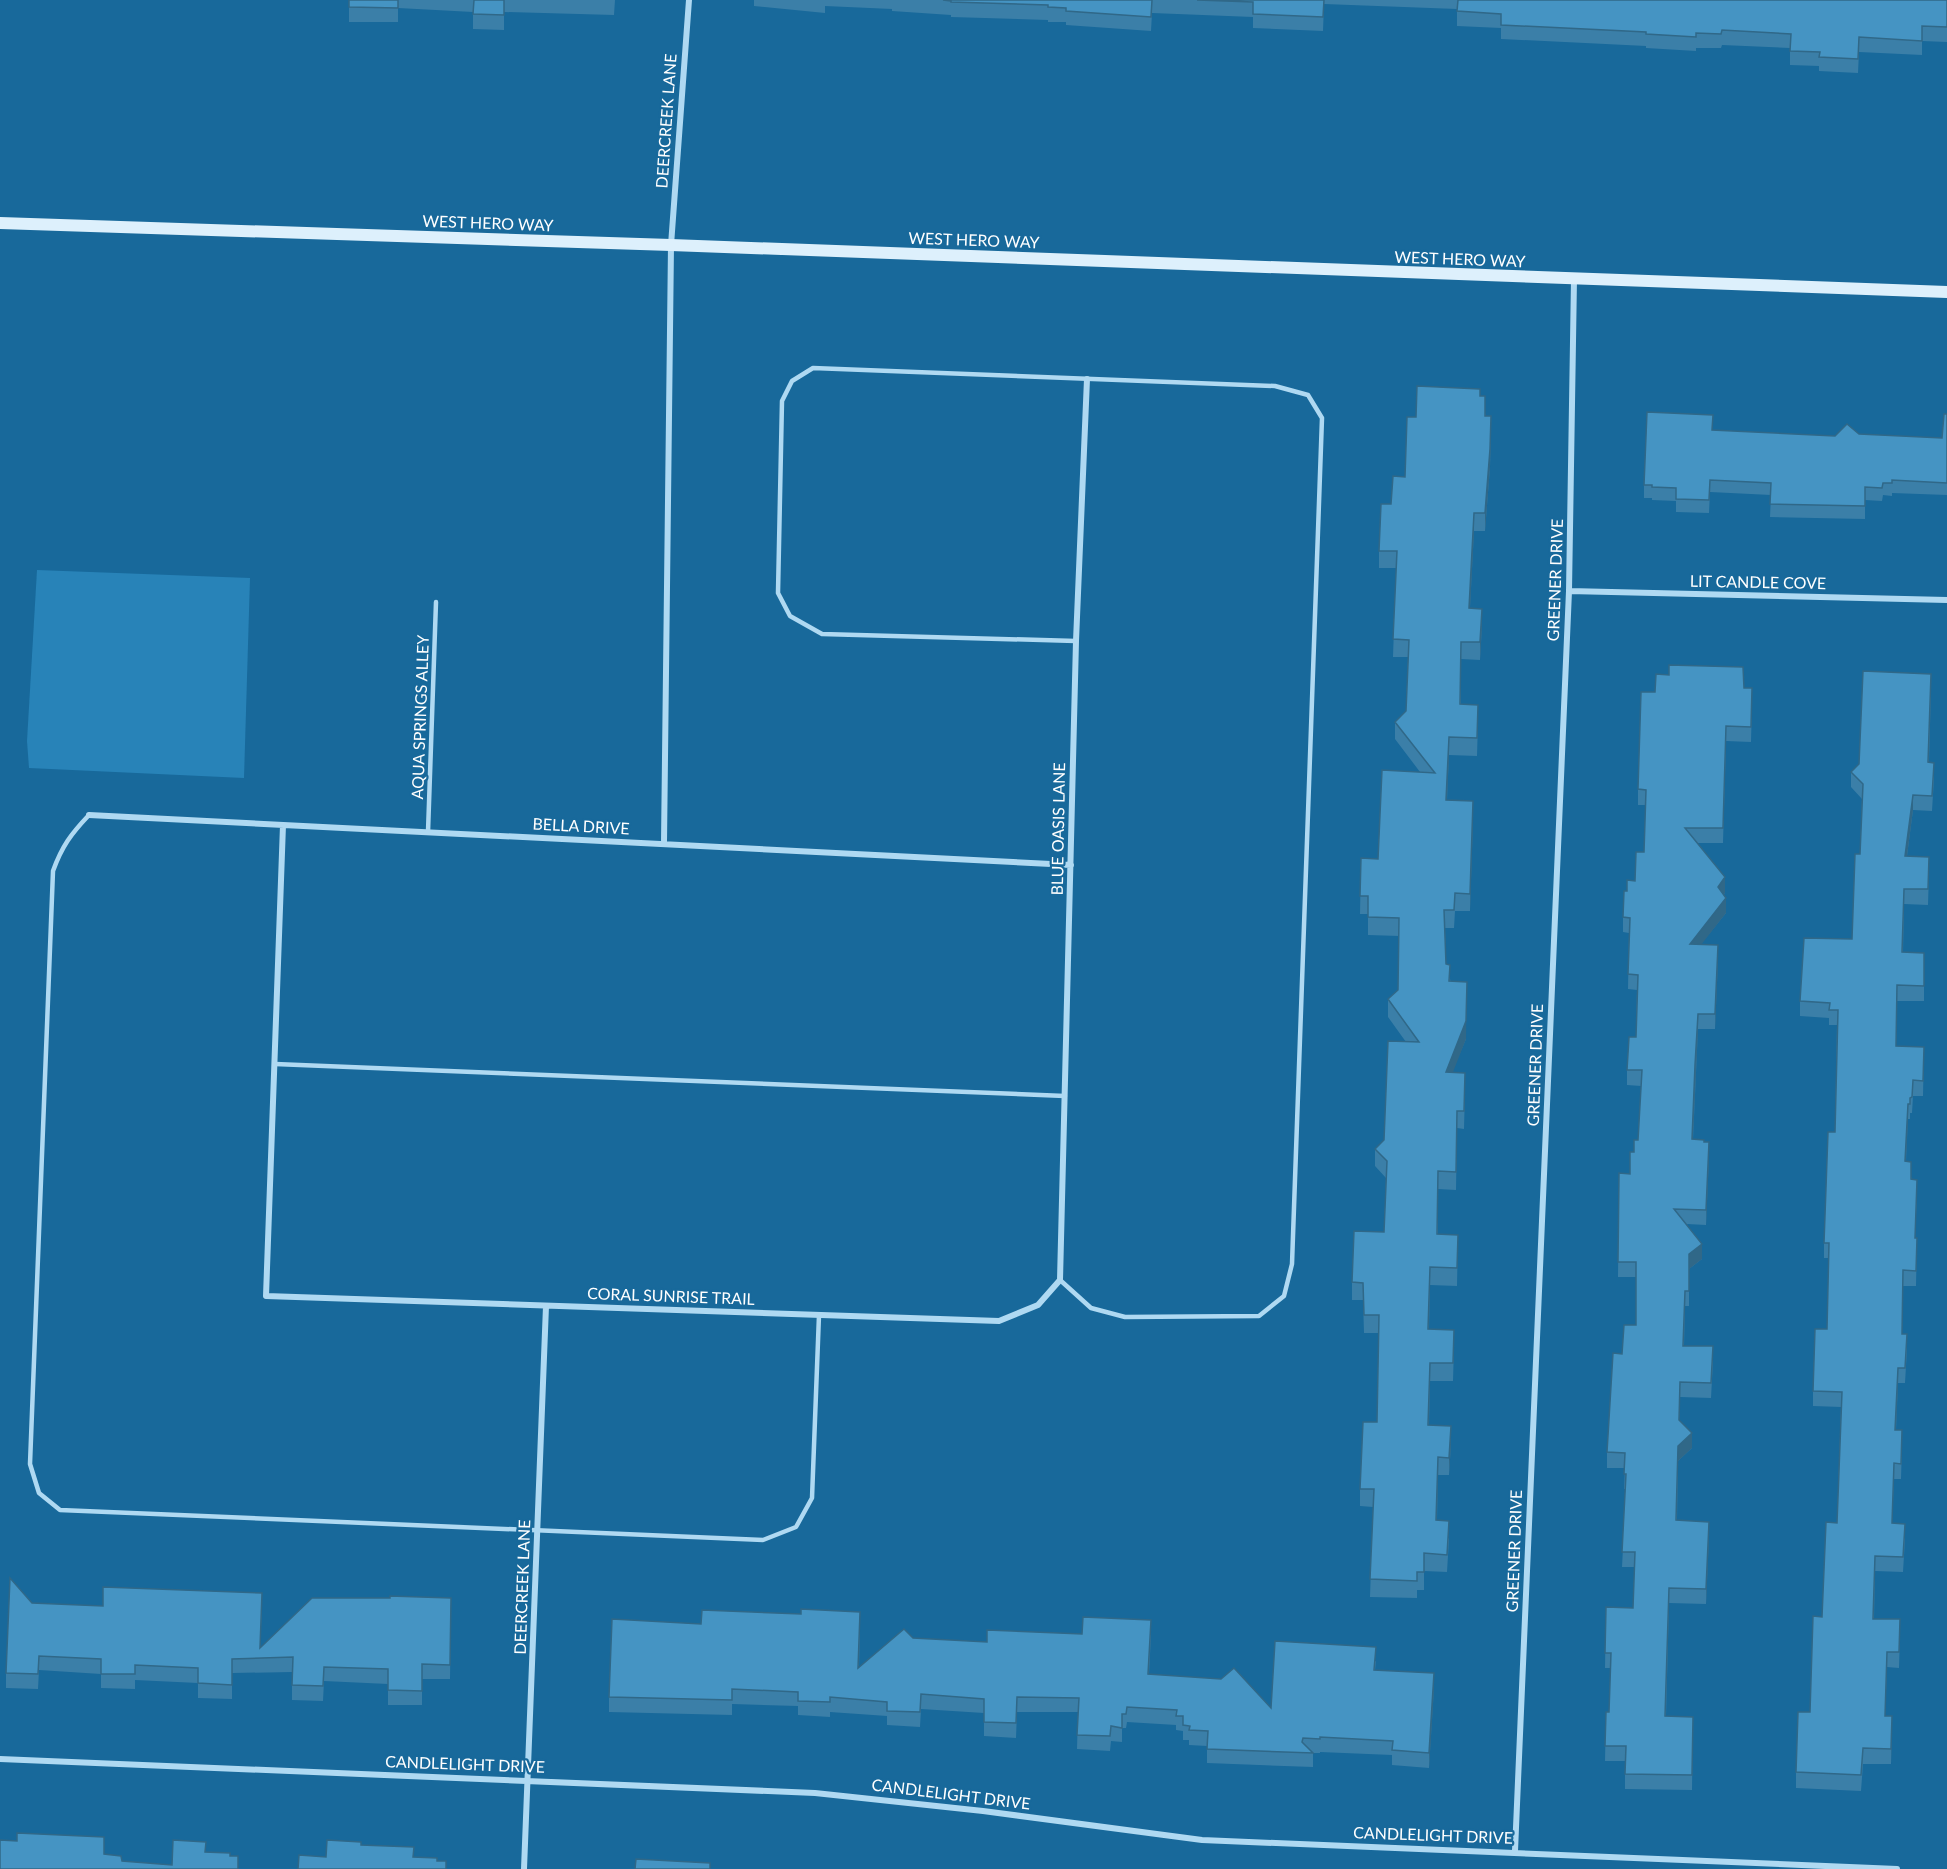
<svg xmlns="http://www.w3.org/2000/svg" width="1947" height="1869" viewBox="0 0 1947 1869" font-family="Lato,sans-serif">
  <style>
    .green { fill: #2883b8 }
    .lines { fill: none; stroke-linecap: round; stroke-linejoin: round }
    .service { stroke: #afd9f2; stroke-width: 4.5 }
    .minor { stroke: #afd9f2; stroke-width: 6 }
    .secondary { stroke: #ddf0fc; stroke-width: 12 }
    .wall { fill: #3b7fa8 }
    .shaded-wall { fill: #306888 }
    .building { fill: #4594c3; stroke: #306888; stroke-width: 1.5 }
    .labels { text-anchor: middle; stroke-width: 4.5; stroke-linejoin: round; paint-order: stroke }
    .street-label { font-size: 16px; fill: #fff; stroke: #18699b }
  </style>
  <rect width="100%" height="100%" fill="#18699b"/>
  <path class="green" d="M 37,570 L 250,578 L 244,778 L 29,768 L 27,741 Z"/>
  <g class="lines">
    <path class="service" d="M 89,815 C 71,834 62,846 53,871 L 30,1464 L 39,1493 L 60,1510 L 763,1540 L 796,1527 L 812,1498 L 819,1315
      M 428,832 L 436,602
      M 275,1064 L 1065,1096
      M 1060,1280 L 1091,1308 L 1125,1317 L 1259,1316 L 1284,1296 L 1292,1264 L 1322,418 L 1308,395 L 1275,386 L 813,368 L 792,381 L 782,401 L 778,593 L 790,616 L 822,634 L 1076,641"/>
    <path class="minor" d="M 1569,591 L 1947,600
      M 89,815 L 1071,865
      M 283,825 L 266,1296 L 999,1321 L 1038,1305 L 1060,1280 L 1076,641 L 1087,379
      M 664,843 L 671,245 L 689,0
      M 0,1759 L 815,1793 L 983,1811 L 1202,1840 L 1897,1869
      M 1515,1851 L 1569,591 L 1574,279
      M 524,1869 L 546,1306"/>
    <path class="secondary" d="M 0,223 L 671,245 L 1947,292"/>
  </g>
  <path class="wall" d="M 349,0 L 615,0 L 614,15 L 504,12 L 504,30 L 473,29 L 473,12 L 398,8 L 398,22 L 349,22 Z
    M 754,0 L 1947,0 L 1947,42 L 1922,41 L 1922,55 L 1859,52 L 1858,73 L 1819,71 L 1819,66 L 1790,65 L 1790,48 L 1722,45 L 1721,48 L 1696,48 L 1696,51 L 1646,48 L 1646,46 L 1501,39 L 1501,28 L 1457,26 L 1457,9 L 1324,4 L 1323,31 L 1253,28 L 1253,17 L 1152,13 L 1151,31 L 1066,25 L 1066,22 L 1048,22 L 1048,20 L 951,17 L 951,15 L 892,11 L 892,9 L 825,6 L 825,13 L 754,6 Z
    M 1480,396 L 1491,433 L 1490,467 L 1485,531 L 1474,531 L 1470,608 L 1482,626 L 1480,660 L 1461,659 L 1461,704 L 1478,722 L 1477,756 L 1449,755 L 1447,800 L 1473,819 L 1470,911 L 1455,911 L 1454,928 L 1445,928 L 1446,964 L 1466,1039 L 1452,1072 L 1465,1091 L 1464,1129 L 1457,1128 L 1456,1190 L 1438,1189 L 1438,1234 L 1458,1235 L 1457,1286 L 1430,1285 L 1429,1329 L 1454,1347 L 1453,1381 L 1430,1381 L 1429,1425 L 1451,1444 L 1449,1475 L 1438,1475 L 1437,1520 L 1449,1539 L 1447,1572 L 1424,1571 L 1424,1590 L 1417,1590 L 1417,1598 L 1370,1597 L 1373,1507 L 1360,1506 L 1360,1489 L 1377,1422 L 1379,1333 L 1364,1333 L 1363,1300 L 1352,1300 L 1352,1282 L 1384,1232 L 1386,1178 L 1375,1166 L 1375,1149 L 1384,1140 L 1406,1042 L 1388,1017 L 1388,999 L 1398,990 L 1399,936 L 1368,935 L 1368,914 L 1360,914 L 1361,858 L 1378,859 L 1420,772 L 1395,739 L 1395,722 L 1406,711 L 1408,657 L 1393,657 L 1396,568 L 1379,568 L 1379,551 L 1391,504 L 1405,477 L 1416,417 Z
    M 1947,414 L 1947,495 L 1892,493 L 1892,496 L 1883,495 L 1882,501 L 1865,500 L 1865,519 L 1770,517 L 1771,495 L 1710,492 L 1709,513 L 1676,512 L 1676,501 L 1652,500 L 1652,498 L 1644,498 L 1644,485 L 1712,430 L 1835,436 L 1859,434 L 1942,438 Z
    M 1744,688 L 1752,703 L 1751,742 L 1726,741 L 1723,843 L 1697,843 L 1725,893 L 1723,895 L 1726,913 L 1701,944 L 1718,960 L 1715,1029 L 1698,1029 L 1693,1139 L 1704,1142 L 1709,1157 L 1706,1225 L 1687,1224 L 1702,1259 L 1689,1269 L 1689,1306 L 1685,1306 L 1684,1346 L 1713,1361 L 1711,1398 L 1680,1397 L 1679,1421 L 1692,1448 L 1678,1461 L 1677,1520 L 1709,1537 L 1706,1604 L 1669,1603 L 1666,1716 L 1693,1717 L 1692,1790 L 1625,1789 L 1625,1761 L 1605,1761 L 1606,1712 L 1609,1712 L 1611,1668 L 1605,1668 L 1606,1607 L 1633,1608 L 1635,1567 L 1622,1567 L 1626,1489 L 1624,1489 L 1625,1468 L 1607,1468 L 1607,1452 L 1622,1354 L 1636,1325 L 1636,1277 L 1618,1277 L 1619,1173 L 1630,1174 L 1634,1152 L 1638,1140 L 1641,1086 L 1627,1085 L 1627,1070 L 1636,1037 L 1637,990 L 1628,989 L 1629,933 L 1623,932 L 1623,917 L 1627,891 L 1635,881 L 1644,852 L 1646,805 L 1638,805 L 1638,789 L 1655,692 Z
    M 1931,689 L 1929,762 L 1934,778 L 1932,811 L 1913,810 L 1907,856 L 1929,872 L 1928,905 L 1904,904 L 1903,952 L 1924,953 L 1924,1001 L 1897,1001 L 1896,1046 L 1924,1047 L 1923,1096 L 1913,1096 L 1912,1113 L 1910,1113 L 1910,1119 L 1908,1119 L 1906,1161 L 1917,1195 L 1915,1238 L 1917,1238 L 1916,1286 L 1903,1286 L 1902,1334 L 1907,1349 L 1905,1383 L 1898,1383 L 1896,1430 L 1902,1445 L 1901,1479 L 1894,1479 L 1892,1523 L 1905,1539 L 1903,1572 L 1875,1571 L 1874,1619 L 1900,1635 L 1899,1668 L 1887,1667 L 1885,1716 L 1892,1731 L 1891,1764 L 1863,1764 L 1861,1791 L 1796,1788 L 1796,1772 L 1810,1712 L 1822,1617 L 1837,1523 L 1841,1407 L 1813,1406 L 1813,1391 L 1827,1329 L 1829,1258 L 1824,1258 L 1824,1243 L 1835,1132 L 1837,1025 L 1829,1025 L 1829,1018 L 1800,1016 L 1800,1001 L 1852,939 L 1860,854 L 1862,799 L 1851,787 L 1851,772 Z
    M 32,1603 L 103,1606 L 262,1607 L 260,1647 L 451,1612 L 450,1679 L 422,1679 L 422,1705 L 388,1705 L 388,1684 L 324,1681 L 323,1701 L 292,1700 L 292,1672 L 232,1673 L 232,1699 L 198,1698 L 198,1683 L 135,1680 L 135,1689 L 101,1688 L 101,1674 L 39,1670 L 38,1689 L 6,1688 L 6,1673 Z
    M 801,1614 L 860,1627 L 859,1667 L 913,1638 L 987,1642 L 1082,1634 L 1151,1635 L 1149,1674 L 1271,1708 L 1376,1661 L 1375,1670 L 1434,1688 L 1429,1768 L 1392,1765 L 1392,1755 L 1320,1752 L 1320,1753 L 1313,1753 L 1313,1767 L 1207,1763 L 1207,1746 L 1189,1745 L 1189,1740 L 1183,1740 L 1183,1731 L 1176,1730 L 1176,1725 L 1127,1722 L 1126,1728 L 1122,1728 L 1122,1742 L 1111,1741 L 1110,1751 L 1077,1749 L 1078,1712 L 1017,1712 L 1016,1738 L 984,1736 L 984,1713 L 921,1709 L 920,1727 L 887,1725 L 887,1716 L 830,1712 L 830,1717 L 798,1715 L 798,1706 L 732,1704 L 732,1715 L 609,1712 L 609,1697 L 701,1624 Z"/>
  <path class="shaded-wall" d="M 1491,416 L 1490,467 L 1485,531 L 1485,513 Z
    M 1474,513 L 1474,531 L 1469,626 L 1469,608 Z
    M 1482,609 L 1482,626 L 1480,660 L 1480,642 Z
    M 1449,737 L 1449,755 L 1446,818 L 1446,800 Z
    M 1913,795 L 1913,810 L 1905,871 L 1905,856 Z
    M 1473,801 L 1473,819 L 1470,911 L 1470,894 Z
    M 1725,877 L 1725,893 L 1718,902 L 1718,887 Z
    M 1726,898 L 1726,913 L 1690,959 L 1690,944 Z
    M 1718,945 L 1718,960 L 1715,1029 L 1715,1014 Z
    M 1467,982 L 1466,1039 L 1446,1090 L 1446,1072 Z
    M 1698,1014 L 1698,1029 L 1692,1154 L 1692,1139 Z
    M 1908,1104 L 1908,1119 L 1905,1176 L 1905,1161 Z
    M 1709,1142 L 1709,1157 L 1706,1225 L 1706,1210 Z
    M 1702,1244 L 1702,1259 L 1689,1269 L 1689,1306 L 1689,1254 Z
    M 1898,1368 L 1898,1383 L 1895,1445 L 1895,1430 Z
    M 1451,1426 L 1451,1444 L 1449,1475 L 1449,1458 Z
    M 1692,1433 L 1692,1448 L 1678,1461 L 1678,1446 Z
    M 1438,1457 L 1438,1475 L 1436,1538 L 1436,1520 Z
    M 1709,1522 L 1709,1537 L 1706,1604 L 1706,1589 Z
    M 1434,1673 L 1434,1688 L 1429,1768 L 1429,1753 Z
    M 1892,1716 L 1892,1731 L 1891,1764 L 1891,1749 Z"/>
  <path class="building" d="M 349,0 L 398,0 L 398,8 L 349,7 Z
    M 474,0 L 504,0 L 504,15 L 473,14 Z
    M 943,0 L 1152,0 L 1151,17 L 1066,11 L 1066,8 L 1048,7 L 1048,5 L 951,2 L 951,1 Z
    M 1197,0 L 1324,0 L 1323,17 L 1253,14 L 1253,2 Z
    M 1458,0 L 1947,0 L 1947,27 L 1922,26 L 1922,41 L 1859,37 L 1858,59 L 1819,57 L 1820,52 L 1790,51 L 1791,34 L 1722,30 L 1721,34 L 1696,33 L 1696,37 L 1646,34 L 1646,32 L 1501,25 L 1501,14 L 1457,11 Z
    M 1417,386 L 1480,389 L 1480,396 L 1485,396 L 1485,416 L 1491,416 L 1490,449 L 1485,513 L 1474,513 L 1469,608 L 1482,609 L 1480,642 L 1461,642 L 1460,704 L 1478,705 L 1477,738 L 1449,737 L 1446,800 L 1473,801 L 1470,894 L 1455,893 L 1454,910 L 1444,910 L 1446,964 L 1450,965 L 1449,981 L 1467,982 L 1466,1021 L 1446,1072 L 1465,1073 L 1464,1111 L 1457,1111 L 1456,1172 L 1438,1171 L 1437,1234 L 1458,1235 L 1457,1268 L 1430,1267 L 1428,1329 L 1454,1330 L 1453,1363 L 1430,1363 L 1428,1425 L 1451,1426 L 1449,1458 L 1438,1457 L 1436,1520 L 1449,1521 L 1447,1555 L 1424,1553 L 1424,1572 L 1417,1572 L 1417,1581 L 1370,1579 L 1374,1489 L 1360,1489 L 1363,1422 L 1377,1422 L 1379,1315 L 1364,1315 L 1363,1283 L 1352,1282 L 1354,1231 L 1384,1232 L 1387,1161 L 1375,1149 L 1384,1140 L 1388,1041 L 1419,1042 L 1388,999 L 1398,990 L 1399,918 L 1368,917 L 1368,896 L 1360,896 L 1361,858 L 1378,859 L 1382,770 L 1435,773 L 1395,722 L 1406,711 L 1409,640 L 1393,639 L 1397,551 L 1379,551 L 1381,504 L 1391,504 L 1393,476 L 1405,477 L 1407,417 L 1416,417 Z
    M 1647,412 L 1713,415 L 1712,430 L 1835,436 L 1847,424 L 1859,434 L 1942,438 L 1944,414 L 1947,414 L 1947,483 L 1892,480 L 1892,483 L 1883,483 L 1882,488 L 1865,487 L 1865,506 L 1770,504 L 1771,483 L 1710,480 L 1709,500 L 1676,499 L 1676,488 L 1652,487 L 1652,485 L 1644,485 Z
    M 1669,665 L 1743,667 L 1744,688 L 1752,688 L 1751,727 L 1726,726 L 1723,828 L 1685,828 L 1725,877 L 1718,887 L 1726,898 L 1690,944 L 1718,945 L 1715,1014 L 1698,1014 L 1695,1065 L 1692,1139 L 1704,1140 L 1704,1142 L 1709,1142 L 1706,1210 L 1674,1209 L 1702,1244 L 1689,1254 L 1689,1291 L 1685,1291 L 1683,1346 L 1713,1346 L 1711,1383 L 1680,1382 L 1679,1420 L 1692,1433 L 1678,1446 L 1676,1520 L 1709,1522 L 1706,1589 L 1669,1588 L 1665,1716 L 1693,1717 L 1692,1775 L 1625,1774 L 1626,1746 L 1605,1746 L 1606,1712 L 1609,1712 L 1611,1653 L 1605,1653 L 1606,1607 L 1633,1608 L 1635,1552 L 1622,1552 L 1626,1474 L 1624,1474 L 1625,1453 L 1607,1452 L 1613,1353 L 1622,1354 L 1624,1325 L 1636,1325 L 1636,1262 L 1618,1262 L 1619,1173 L 1630,1174 L 1630,1152 L 1634,1152 L 1634,1140 L 1638,1140 L 1642,1070 L 1627,1070 L 1629,1037 L 1636,1037 L 1638,975 L 1628,974 L 1630,918 L 1623,917 L 1624,891 L 1627,891 L 1627,880 L 1635,881 L 1636,852 L 1644,852 L 1646,790 L 1638,789 L 1641,692 L 1655,692 L 1656,674 L 1669,675 Z
    M 1863,671 L 1931,674 L 1928,762 L 1934,763 L 1932,796 L 1913,795 L 1905,856 L 1929,857 L 1928,889 L 1904,889 L 1902,952 L 1924,953 L 1924,986 L 1897,985 L 1896,1046 L 1924,1047 L 1923,1081 L 1913,1080 L 1912,1097 L 1910,1098 L 1910,1104 L 1908,1104 L 1905,1161 L 1911,1162 L 1911,1179 L 1917,1180 L 1915,1238 L 1917,1238 L 1916,1271 L 1903,1270 L 1902,1334 L 1907,1334 L 1905,1368 L 1898,1368 L 1895,1430 L 1902,1430 L 1901,1464 L 1894,1463 L 1892,1523 L 1905,1524 L 1903,1557 L 1875,1556 L 1873,1619 L 1900,1619 L 1899,1652 L 1887,1652 L 1885,1716 L 1892,1716 L 1891,1749 L 1863,1748 L 1861,1775 L 1796,1772 L 1798,1712 L 1810,1712 L 1813,1616 L 1822,1617 L 1826,1522 L 1837,1523 L 1842,1392 L 1813,1391 L 1815,1329 L 1827,1329 L 1829,1243 L 1824,1243 L 1828,1132 L 1835,1132 L 1838,1010 L 1829,1010 L 1830,1003 L 1800,1001 L 1804,938 L 1852,939 L 1855,854 L 1860,854 L 1863,784 L 1851,772 L 1859,764 Z
    M 10,1578 L 32,1603 L 103,1606 L 103,1587 L 262,1593 L 260,1648 L 312,1598 L 390,1598 L 390,1596 L 451,1598 L 450,1665 L 422,1664 L 422,1691 L 388,1690 L 388,1669 L 324,1667 L 323,1686 L 292,1685 L 293,1657 L 232,1659 L 232,1685 L 198,1683 L 198,1668 L 135,1665 L 135,1674 L 101,1674 L 101,1659 L 39,1656 L 38,1674 L 6,1673 Z
    M 801,1609 L 860,1612 L 858,1668 L 904,1629 L 913,1638 L 987,1642 L 987,1630 L 1082,1634 L 1083,1617 L 1151,1620 L 1148,1674 L 1221,1679 L 1234,1668 L 1271,1708 L 1275,1641 L 1376,1647 L 1374,1670 L 1434,1673 L 1429,1753 L 1392,1750 L 1393,1741 L 1320,1737 L 1320,1739 L 1303,1738 L 1302,1742 L 1313,1753 L 1207,1749 L 1208,1731 L 1189,1730 L 1190,1726 L 1183,1725 L 1183,1716 L 1176,1716 L 1177,1710 L 1127,1707 L 1126,1714 L 1122,1714 L 1122,1728 L 1111,1726 L 1110,1736 L 1077,1735 L 1079,1698 L 1017,1697 L 1016,1723 L 984,1722 L 984,1699 L 921,1694 L 920,1712 L 887,1711 L 887,1702 L 830,1697 L 830,1702 L 798,1701 L 798,1692 L 732,1689 L 732,1700 L 609,1697 L 612,1619 L 701,1624 L 702,1610 L 801,1614 Z
    M 17,1833 L 104,1837 L 104,1854 L 121,1856 L 122,1861 L 172,1865 L 173,1840 L 206,1842 L 205,1852 L 230,1853 L 230,1856 L 238,1856 L 238,1869 L 0,1869 L 0,1840 L 17,1841 Z
    M 327,1840 L 361,1842 L 361,1845 L 414,1847 L 413,1857 L 437,1858 L 437,1861 L 446,1861 L 446,1869 L 298,1869 L 299,1855 L 326,1857 Z
    M 636,1859 L 710,1863 L 710,1869 L 635,1869 Z"/>
  <g class="labels">
    <g class="street-label">
      <text transform="translate(666 121) rotate(-86)" y="6">DEERCREEK LANE</text>
      <text transform="translate(488 223) rotate(2)" y="6">WEST HERO WAY</text>
      <text transform="translate(974 240) rotate(2)" y="6">WEST HERO WAY</text>
      <text transform="translate(1460 259) rotate(2)" y="6">WEST HERO WAY</text>
      <text transform="translate(1555 580) rotate(-88)" y="6">GREENER DRIVE</text>
      <text transform="translate(1758 582) rotate(1)" y="6">LIT CANDLE COVE</text>
      <text transform="translate(420 717) rotate(-88)" y="6">AQUA SPRINGS ALLEY</text>
      <text transform="translate(581 826) rotate(3)" y="6">BELLA DRIVE</text>
      <text transform="translate(1058 829) rotate(-89)" y="6">BLUE OASIS LANE</text>
      <text transform="translate(1535 1065) rotate(-88)" y="6">GREENER DRIVE</text>
      <text transform="translate(671 1296) rotate(2)" y="6">CORAL SUNRISE TRAIL</text>
      <text transform="translate(1514 1551) rotate(-88)" y="6">GREENER DRIVE</text>
      <text transform="translate(522 1587) rotate(-88)" y="6">DEERCREEK LANE</text>
      <text transform="translate(465 1764) rotate(2)" y="6">CANDLELIGHT DRIVE</text>
      <text transform="translate(951 1794) rotate(7)" y="6">CANDLELIGHT DRIVE</text>
      <text transform="translate(1433 1835) rotate(2)" y="6">CANDLELIGHT DRIVE</text>
    </g>
  </g>
</svg>
